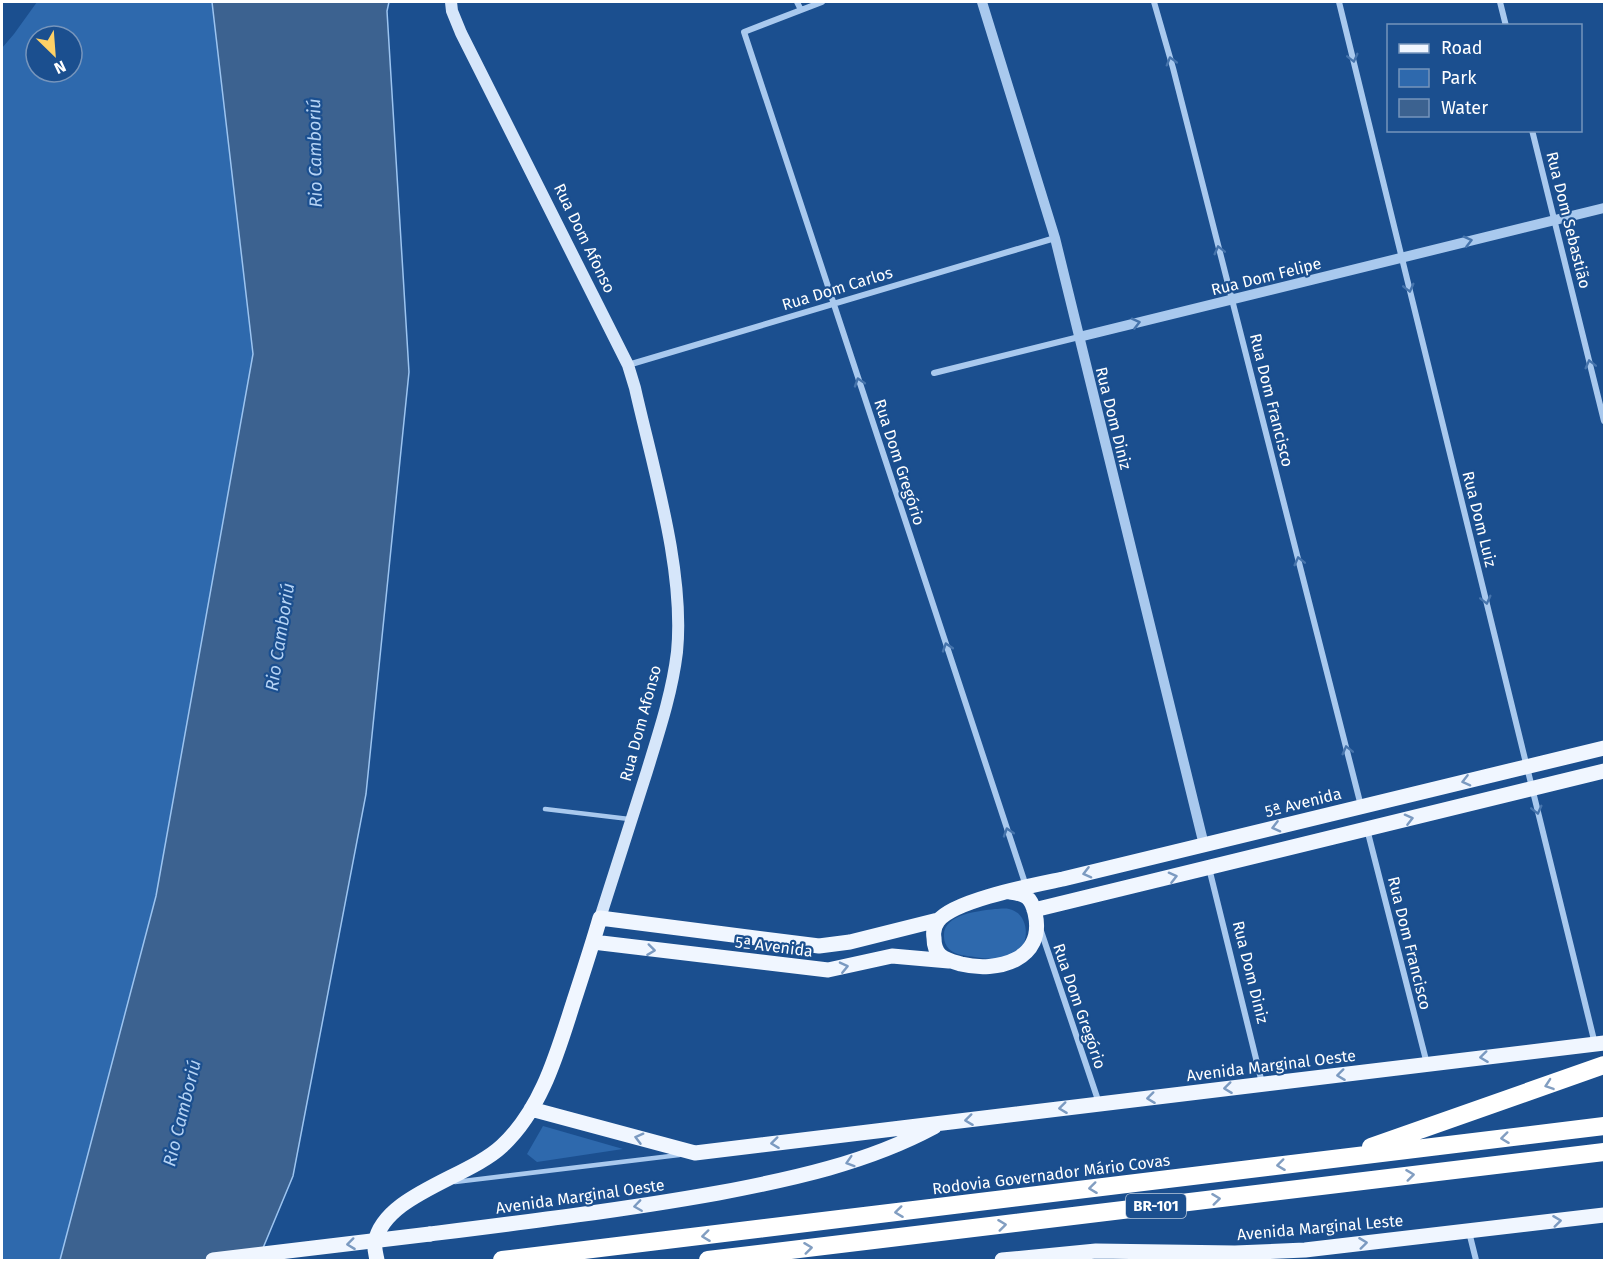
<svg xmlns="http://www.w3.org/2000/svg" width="1606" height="1262" viewBox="0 0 1606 1262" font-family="'Fira Sans',sans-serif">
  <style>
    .green { fill: #2e69ad; fill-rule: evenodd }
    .water { fill: #3c6290; stroke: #9cc4f0; stroke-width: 1.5 }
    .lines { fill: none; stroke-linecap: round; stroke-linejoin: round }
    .service { stroke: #a9c9ee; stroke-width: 4.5 }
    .minor { stroke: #a9c9ee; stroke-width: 6 }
    .tertiary { stroke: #a9c9ee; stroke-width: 10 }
    .secondary { stroke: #d6e6fa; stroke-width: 12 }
    .primary { stroke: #f0f6ff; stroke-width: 15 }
    .motorway { stroke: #fff; stroke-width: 18 }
    .primary-bridge { stroke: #f0f6ff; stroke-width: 15 }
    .oneway { stroke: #4674ac }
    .oneway2 { stroke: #7b9ac1 }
    .oneway3 { stroke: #829ec1 }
    .labels { text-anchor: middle; stroke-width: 4.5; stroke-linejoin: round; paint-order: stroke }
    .shield { fill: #1b4f8f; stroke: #bbcadd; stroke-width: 1.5 }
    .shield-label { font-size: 15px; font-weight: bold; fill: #fff }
    .street-label { font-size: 16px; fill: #fff; stroke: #1b4f8f }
    .water-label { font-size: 18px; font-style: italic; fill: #b5d3f5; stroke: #1b4f8f }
  </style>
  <rect width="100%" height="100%" fill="#1b4f8f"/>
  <path class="green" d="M 37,2 L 212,2 L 253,354 L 156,896 L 60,1260 L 2,1260 L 2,48 L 14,34 ZM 36,36 L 72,36 L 72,72 L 36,72 Z
    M 995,909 C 999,909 1005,908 1009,909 C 1029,913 1031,943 1016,954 C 1005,961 987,959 975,957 C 967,956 955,955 949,949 C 946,946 944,941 944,937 C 942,914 979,911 995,909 Z
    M 543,1126 L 623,1149 L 537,1162 L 527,1154 Z"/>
  <path class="water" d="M 212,2 L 389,2 L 387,11 L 409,372 L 366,794 L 293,1176 L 258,1260 L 60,1260 L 156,896 L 253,354 Z"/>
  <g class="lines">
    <path class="service" d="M 545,809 L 629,819
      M 455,1182 L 679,1155"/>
    <path class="minor" d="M 797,2 L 801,10
      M 822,2 L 744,32 L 1026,886
      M 1154,2 L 1173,68 L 1361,806
      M 1339,2 L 1595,1044
      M 1500,2 L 1506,26
      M 1532,130 L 1604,421
      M 628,365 L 1055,238
      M 934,373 L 1079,337
      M 1367,829 L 1427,1064
      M 1209,868 L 1262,1083
      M 1041,931 L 1099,1103
      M 1469,1232 L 1476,1260"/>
    <path class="tertiary" d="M 982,2 L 1055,238 L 1204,845
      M 1079,337 L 1604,208"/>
    <path class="secondary" d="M 451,2 L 452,11 L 461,33 L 628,365 L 635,388 C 653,468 685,571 677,652 C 672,693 659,732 647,771 C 631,820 616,869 600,918"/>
    <path class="primary" d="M 1010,892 C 1026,894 1031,897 1035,913 C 1046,960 997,973 961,964 C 954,962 945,960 940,955 C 936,951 934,944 934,938 C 933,932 934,926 938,921 C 954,900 1035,885 1063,879 L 1604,748
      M 1034,910 L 1604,771
      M 593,942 L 828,970 L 892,956 L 949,961
      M 531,1109 L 695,1153 L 1604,1043
      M 430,1234 C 526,1222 623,1210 718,1193 C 792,1179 867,1163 934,1127
      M 377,1260 C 376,1255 374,1248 375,1243 C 383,1195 468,1178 502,1146 C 540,1111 556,1057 571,1010 C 581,979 591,949 600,918 L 819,946 L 850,942 L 938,920
      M 1002,1260 L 1096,1251 L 1235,1253 L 1305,1250 L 1604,1215"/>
    <path class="motorway" d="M 1371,1147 L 1604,1065
      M 502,1260 L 1604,1126
      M 708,1260 L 1604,1152"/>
    <path class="primary-bridge" d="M 213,1260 L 430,1234"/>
  </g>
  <defs><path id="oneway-chevron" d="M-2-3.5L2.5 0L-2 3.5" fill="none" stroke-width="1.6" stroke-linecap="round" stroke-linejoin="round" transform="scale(1.5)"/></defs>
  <g class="oneway">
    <use href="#oneway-chevron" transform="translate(1353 58) rotate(76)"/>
    <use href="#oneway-chevron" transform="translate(1171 61) rotate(-106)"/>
    <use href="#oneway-chevron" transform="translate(1468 241) rotate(-14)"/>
    <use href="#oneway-chevron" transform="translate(1219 250) rotate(-104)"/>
    <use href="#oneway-chevron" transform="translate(1409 288) rotate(76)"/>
    <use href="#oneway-chevron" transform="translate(1136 323) rotate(-14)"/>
    <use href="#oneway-chevron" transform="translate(1590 364) rotate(-104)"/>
    <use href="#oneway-chevron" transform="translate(859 382) rotate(-108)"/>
    <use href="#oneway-chevron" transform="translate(1299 561) rotate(-104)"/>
    <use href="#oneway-chevron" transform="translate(1486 600) rotate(76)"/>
    <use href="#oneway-chevron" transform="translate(947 647) rotate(-108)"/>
    <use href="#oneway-chevron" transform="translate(1347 750) rotate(-104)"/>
    <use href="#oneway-chevron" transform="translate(1537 810) rotate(76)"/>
    <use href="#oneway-chevron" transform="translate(1008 832) rotate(-108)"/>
  </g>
  <g class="oneway2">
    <use href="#oneway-chevron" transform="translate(1466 781) rotate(166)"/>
    <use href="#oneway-chevron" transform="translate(1409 819) rotate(-14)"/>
    <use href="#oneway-chevron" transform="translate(1276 827) rotate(166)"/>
    <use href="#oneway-chevron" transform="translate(1087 873) rotate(166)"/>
    <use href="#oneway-chevron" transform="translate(1173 877) rotate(-14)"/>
    <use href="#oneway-chevron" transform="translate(651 950) rotate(7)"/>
    <use href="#oneway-chevron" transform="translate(844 967) rotate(-13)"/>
    <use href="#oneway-chevron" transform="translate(1484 1057) rotate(173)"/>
    <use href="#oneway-chevron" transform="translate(1341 1075) rotate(173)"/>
    <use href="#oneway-chevron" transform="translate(1228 1088) rotate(173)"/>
    <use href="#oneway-chevron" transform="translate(1151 1098) rotate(173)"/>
    <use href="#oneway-chevron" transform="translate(1063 1108) rotate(173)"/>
    <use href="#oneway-chevron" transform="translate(969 1120) rotate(173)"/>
    <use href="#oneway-chevron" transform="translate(639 1138) rotate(-165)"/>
    <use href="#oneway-chevron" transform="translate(775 1143) rotate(173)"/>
    <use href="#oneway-chevron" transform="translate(850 1162) rotate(163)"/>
    <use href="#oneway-chevron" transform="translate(638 1206) rotate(172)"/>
    <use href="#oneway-chevron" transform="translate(1557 1221) rotate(-7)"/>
    <use href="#oneway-chevron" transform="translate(1363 1243) rotate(-7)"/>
    <use href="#oneway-chevron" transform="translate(351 1244) rotate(173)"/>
  </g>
  <g class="oneway3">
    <use href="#oneway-chevron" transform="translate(1549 1085) rotate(161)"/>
    <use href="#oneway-chevron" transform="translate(1505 1138) rotate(173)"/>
    <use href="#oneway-chevron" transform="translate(1281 1165) rotate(173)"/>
    <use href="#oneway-chevron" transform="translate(1410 1175) rotate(-7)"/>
    <use href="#oneway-chevron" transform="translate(1093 1188) rotate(173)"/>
    <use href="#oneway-chevron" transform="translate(1216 1199) rotate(-7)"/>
    <use href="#oneway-chevron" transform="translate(899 1212) rotate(173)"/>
    <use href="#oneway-chevron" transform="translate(1002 1225) rotate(-7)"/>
    <use href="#oneway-chevron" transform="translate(706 1236) rotate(173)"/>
    <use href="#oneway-chevron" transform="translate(808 1248) rotate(-7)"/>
  </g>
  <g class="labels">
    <rect class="shield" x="1126" y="1194" width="60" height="24" rx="4.5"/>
    <g class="shield-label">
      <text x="1156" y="1211">BR-101</text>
    </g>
    <g class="street-label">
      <text transform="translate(1569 220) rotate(76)" y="6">Rua Dom Sebastião</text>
      <text transform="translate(585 238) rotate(64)" y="6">Rua Dom Afonso</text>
      <text transform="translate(1266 276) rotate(-14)" y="6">Rua Dom Felipe</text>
      <text transform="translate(837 288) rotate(-17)" y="6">Rua Dom Carlos</text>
      <text transform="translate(1272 400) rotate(76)" y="6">Rua Dom Francisco</text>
      <text transform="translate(1114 418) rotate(76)" y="6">Rua Dom Diniz</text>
      <text transform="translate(900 462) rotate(72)" y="6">Rua Dom Gregório</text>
      <text transform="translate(1480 519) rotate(76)" y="6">Rua Dom Luiz</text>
      <text transform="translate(640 723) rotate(-75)" y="6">Rua Dom Afonso</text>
      <text transform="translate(1303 802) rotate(-14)" y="6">5ª Avenida</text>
      <text transform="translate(1410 943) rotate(76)" y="6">Rua Dom Francisco</text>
      <text transform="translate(774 946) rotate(7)" y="6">5ª Avenida</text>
      <text transform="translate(1251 972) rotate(76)" y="6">Rua Dom Diniz</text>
      <text transform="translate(1080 1006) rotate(71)" y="6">Rua Dom Gregório</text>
      <text transform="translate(1271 1065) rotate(-7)" y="6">Avenida Marginal Oeste</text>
      <text transform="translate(1051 1174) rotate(-7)" y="6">Rodovia Governador Mário Covas</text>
      <text transform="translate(580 1196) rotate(-8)" y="6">Avenida Marginal Oeste</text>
      <text transform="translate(1320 1227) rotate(-5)" y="6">Avenida Marginal Leste</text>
    </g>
    <g class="water-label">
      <text transform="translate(315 153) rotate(-91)" y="6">Rio Camboriú</text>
      <text transform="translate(280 637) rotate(-81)" y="6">Rio Camboriú</text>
      <text transform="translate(182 1113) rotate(-76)" y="6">Rio Camboriú</text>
    </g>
  </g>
  <rect width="1606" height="1262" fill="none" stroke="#ffffff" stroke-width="6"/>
  <rect x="1387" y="24" width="195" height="108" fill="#1b4f8f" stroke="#7695bc" stroke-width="1.5"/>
  <rect x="1399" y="44" width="30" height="9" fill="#f0f6ff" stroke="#7695bc" stroke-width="1.5"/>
  <text x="1441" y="54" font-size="18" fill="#ffffff">Road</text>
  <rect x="1399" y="69" width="30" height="18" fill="#2e69ad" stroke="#7695bc" stroke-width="1.5"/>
  <text x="1441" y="84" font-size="18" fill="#ffffff">Park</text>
  <rect x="1399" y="99" width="30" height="18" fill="#3c6290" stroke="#7695bc" stroke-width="1.5"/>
  <text x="1441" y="114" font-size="18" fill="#ffffff">Water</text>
  <g transform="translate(54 54) rotate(155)"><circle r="28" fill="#1b4f8f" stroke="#7695bc" stroke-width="1.5"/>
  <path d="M0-4.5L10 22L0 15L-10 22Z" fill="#ffd166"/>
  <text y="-9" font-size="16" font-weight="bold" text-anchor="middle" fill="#ffffff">N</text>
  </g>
</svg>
